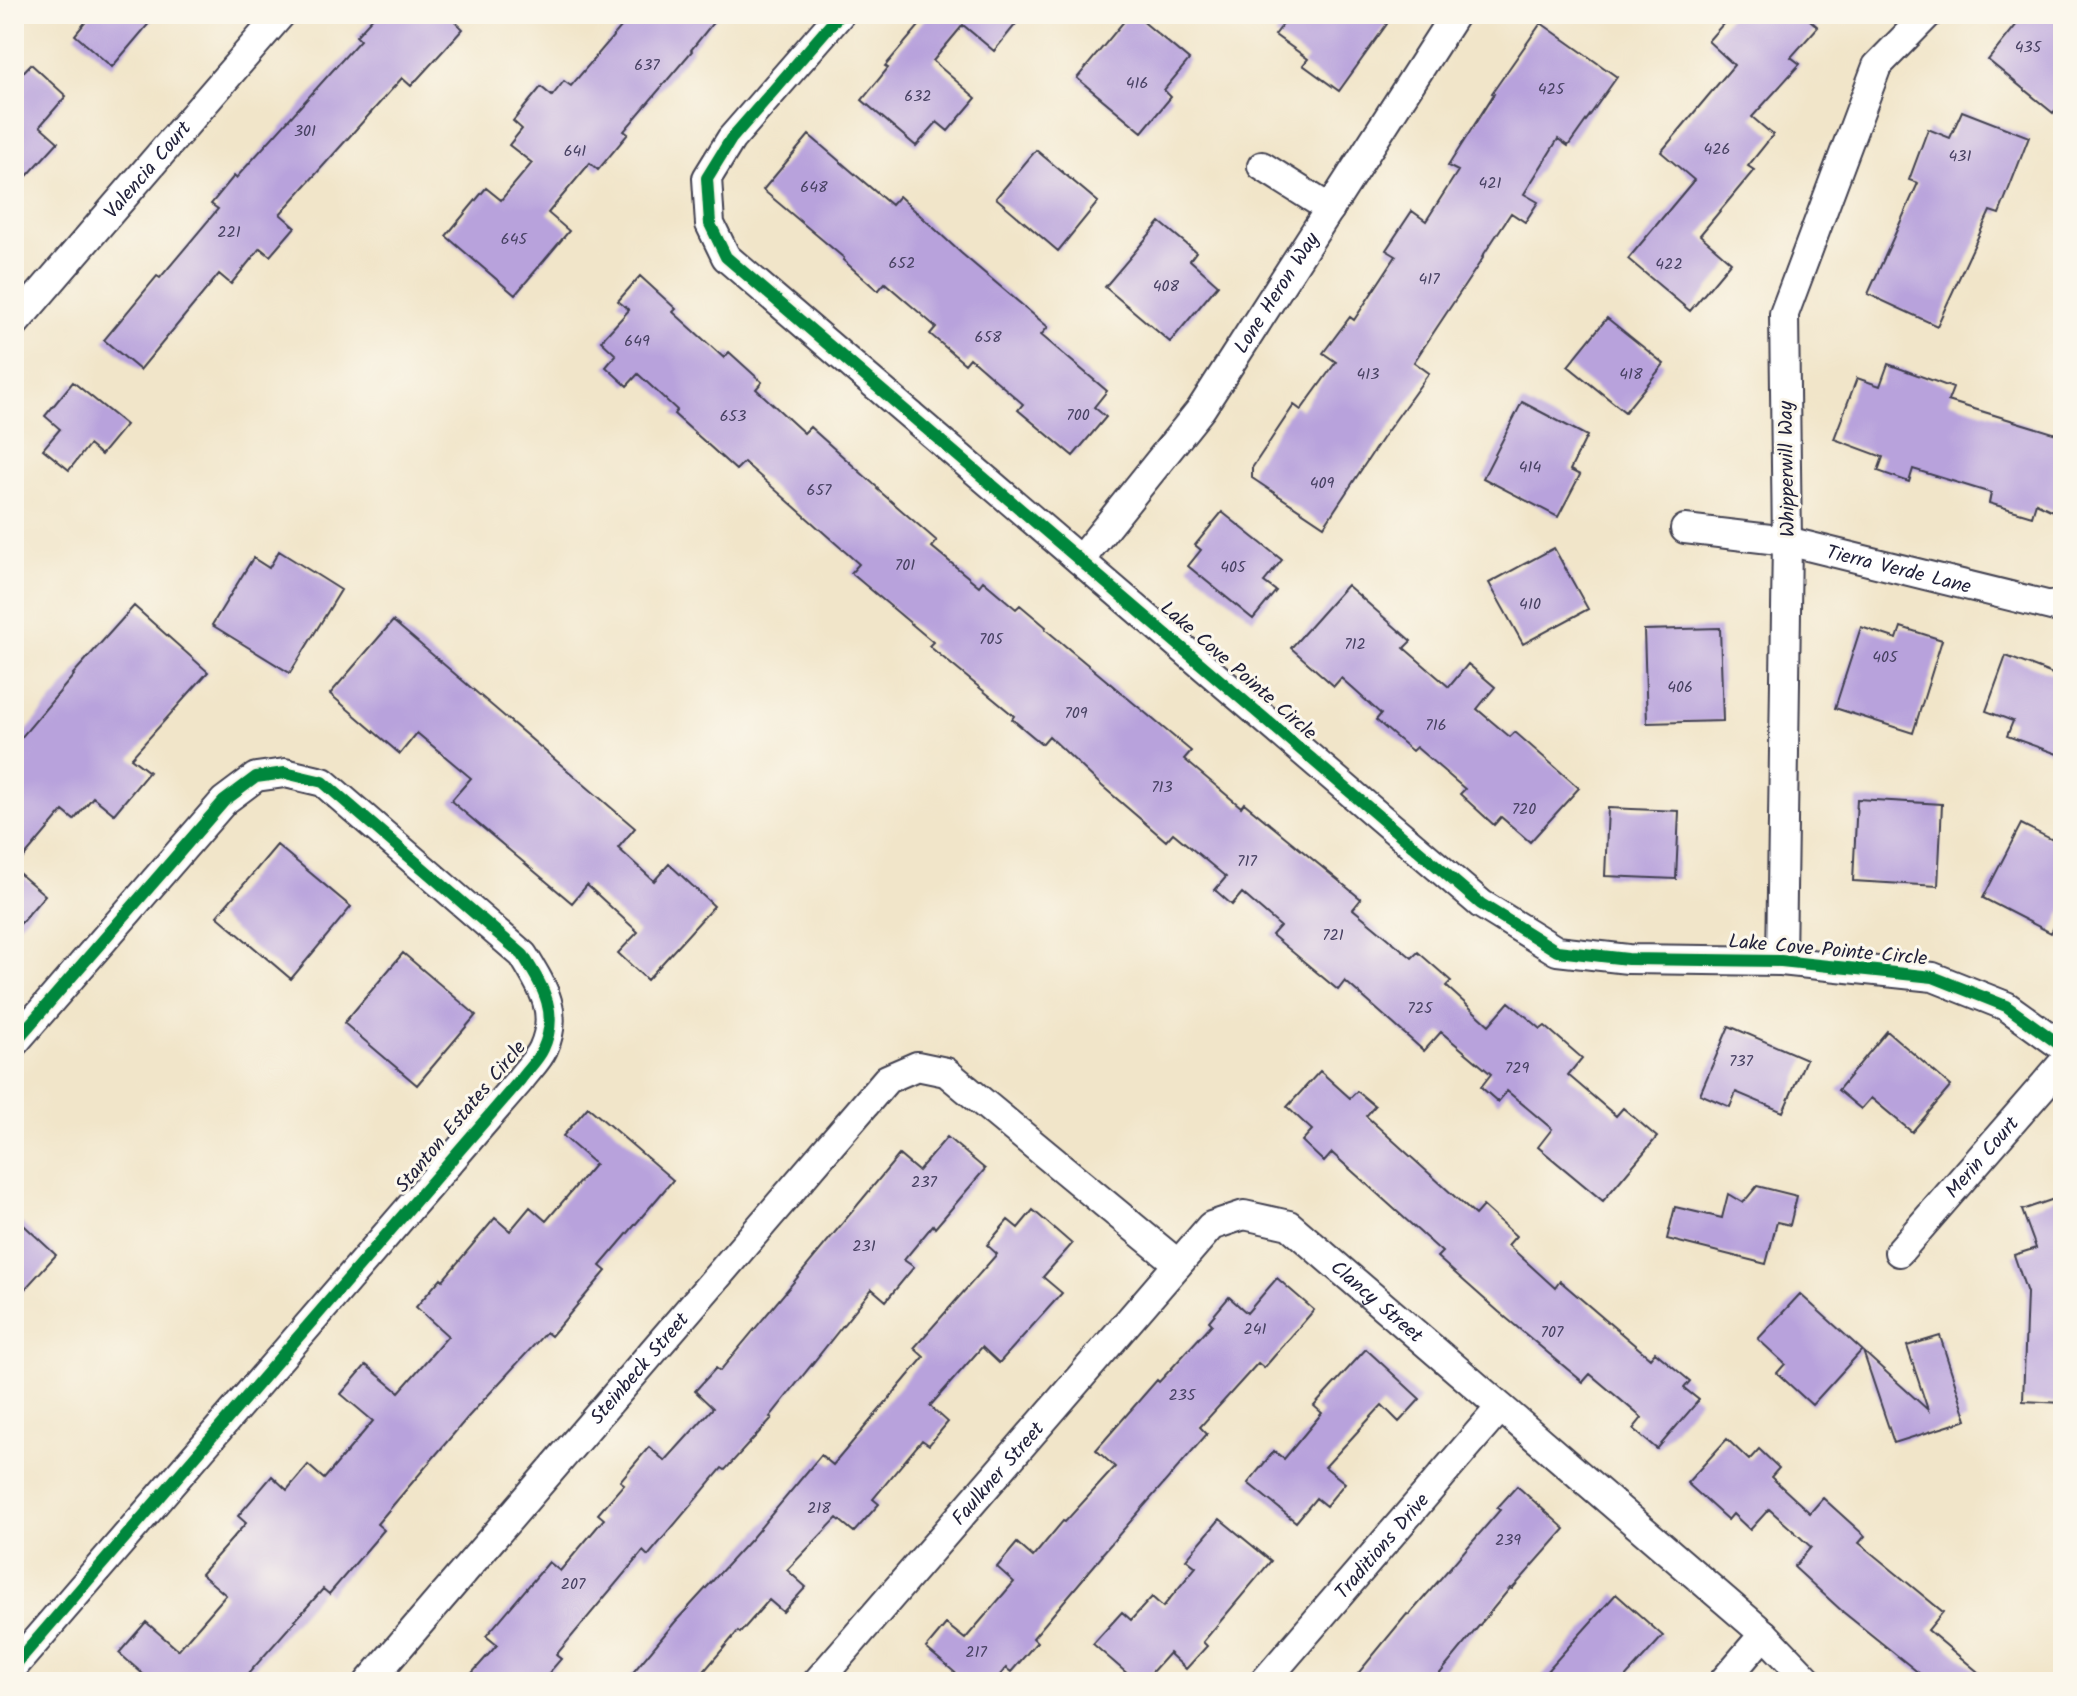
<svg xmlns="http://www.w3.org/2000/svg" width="2077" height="1696" viewBox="0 0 2077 1696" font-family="Kalam,sans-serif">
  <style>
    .building { fill: #b8a2dc }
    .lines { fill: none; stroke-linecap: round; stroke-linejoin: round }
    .minor-casing { stroke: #413f50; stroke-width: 32 }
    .minor { stroke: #fff; stroke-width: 28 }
    .cycleway-casing { stroke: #fbf7ec; stroke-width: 17 }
    .cycleway { stroke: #00873e; stroke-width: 12 }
    .labels { text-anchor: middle; stroke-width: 6; stroke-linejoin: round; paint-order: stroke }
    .number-label { font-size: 16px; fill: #484263 }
    .street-label { font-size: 20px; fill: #22223b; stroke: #fbf7ec }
  </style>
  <rect width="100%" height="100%" fill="#fbf7ec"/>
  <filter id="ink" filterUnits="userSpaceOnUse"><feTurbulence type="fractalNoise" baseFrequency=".0125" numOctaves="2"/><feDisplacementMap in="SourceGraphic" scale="16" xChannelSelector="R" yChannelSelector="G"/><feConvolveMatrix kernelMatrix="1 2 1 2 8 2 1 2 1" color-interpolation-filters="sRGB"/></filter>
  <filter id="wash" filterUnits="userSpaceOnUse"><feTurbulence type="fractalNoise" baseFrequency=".006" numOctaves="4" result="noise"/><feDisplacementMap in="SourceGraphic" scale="32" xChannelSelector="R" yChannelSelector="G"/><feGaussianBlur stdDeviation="1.8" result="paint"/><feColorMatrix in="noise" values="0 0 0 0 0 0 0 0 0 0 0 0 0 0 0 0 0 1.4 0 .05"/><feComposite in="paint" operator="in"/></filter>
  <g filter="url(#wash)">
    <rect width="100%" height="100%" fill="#f1e5c9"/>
    <g id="blocks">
      <path class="building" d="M 92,14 L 157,14 L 112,67 L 75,35 Z
        M 376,14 L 447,14 L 463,29 L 411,86 L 402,78 L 280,214 L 295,227 L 270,256 L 260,248 L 231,284 L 219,274 L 140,370 L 104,340 L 157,276 L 160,278 L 218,209 L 211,204 L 234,176 L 236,178 L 360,40 L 356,36 Z
        M 632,14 L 720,14 L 691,50 L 692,51 L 624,131 L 628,134 L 598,170 L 590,163 L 548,213 L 569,231 L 515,295 L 446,236 L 486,188 L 501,200 L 532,163 L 509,145 L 522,129 L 513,121 L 541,87 L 552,96 L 564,81 L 571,86 Z
        M 929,14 L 1024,14 L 994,51 L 963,25 L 933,61 L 976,98 L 948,131 L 937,122 L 916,146 L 862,100 L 888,68 L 885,66 Z
        M 1130,14 L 1134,14 L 1189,60 L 1164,90 L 1171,97 L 1142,132 L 1077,78 Z
        M 1291,14 L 1374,14 L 1387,24 L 1339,91 L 1303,65 L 1308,59 L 1275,35 Z
        M 1732,14 L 1803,14 L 1818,27 L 1791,57 L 1800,64 L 1752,117 L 1773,135 L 1748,166 L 1754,170 L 1700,235 L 1731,262 L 1690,311 L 1628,259 L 1694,180 L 1661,152 L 1734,65 L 1708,41 Z
        M 2025,14 L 2054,14 L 2063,21 L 2063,101 L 2053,113 L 1988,60 Z
        M 1541,23 L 1617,77 L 1568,146 L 1558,139 L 1524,194 L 1538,202 L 1525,222 L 1511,213 L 1482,257 L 1483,258 L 1414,362 L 1429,373 L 1383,437 L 1324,526 L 1252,478 L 1252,468 L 1294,405 L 1301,410 L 1336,362 L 1323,353 L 1350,317 L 1354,320 L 1396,256 L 1386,250 L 1412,211 L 1426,221 L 1458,171 L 1448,166 L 1494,94 L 1492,93 Z
        M 31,64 L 66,96 L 40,126 L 58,142 L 27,176 L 14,164 L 14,82 Z
        M 1962,111 L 2029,137 L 1999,214 L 1990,211 L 1937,326 L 1868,294 L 1918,183 L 1909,180 L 1928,129 L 1950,138 Z
        M 809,135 L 891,205 L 899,196 L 961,253 L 1048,327 L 1041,335 L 1107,391 L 1094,407 L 1106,417 L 1073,456 L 1018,410 L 1023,404 L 970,358 L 965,364 L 930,334 L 936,327 L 885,283 L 878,291 L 843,260 L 844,258 L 763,190 Z
        M 1036,150 L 1098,202 L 1058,251 L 996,198 Z
        M 1160,222 L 1196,252 L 1190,260 L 1218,285 L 1170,342 L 1105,287 Z
        M 640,276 L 676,309 L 673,312 L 724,358 L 729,352 L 762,382 L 756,389 L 804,433 L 810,427 L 878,488 L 877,489 L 937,541 L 932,547 L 979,586 L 983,581 L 1016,609 L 1020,605 L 1046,627 L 1045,629 L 1191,751 L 1184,759 L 1241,807 L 1244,803 L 1361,899 L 1353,909 L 1412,958 L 1418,952 L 1451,981 L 1446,986 L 1489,1025 L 1509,1002 L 1541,1029 L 1545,1026 L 1582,1058 L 1568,1075 L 1616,1116 L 1623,1108 L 1657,1137 L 1603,1201 L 1538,1147 L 1552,1129 L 1507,1091 L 1498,1102 L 1481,1087 L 1491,1074 L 1441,1032 L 1424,1051 L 1345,981 L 1338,990 L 1272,935 L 1280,926 L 1242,893 L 1232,905 L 1215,890 L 1226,877 L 1173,833 L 1166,841 L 1102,786 L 1049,736 L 1042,744 L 1012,719 L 1014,716 L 929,646 L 933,642 L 851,573 L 859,564 L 744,462 L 736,470 L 674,414 L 677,410 L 638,374 L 627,386 L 606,367 L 616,355 L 601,341 L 629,310 L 618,301 Z
        M 1607,318 L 1664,364 L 1625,412 L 1568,366 Z
        M 1888,364 L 1953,388 L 1948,401 L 2063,436 L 2063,516 L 2036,503 L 2032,516 L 1989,503 L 1991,493 L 1913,469 L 1909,482 L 1878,471 L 1883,457 L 1834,439 L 1857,378 L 1880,386 Z
        M 73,382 L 126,425 L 101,455 L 89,445 L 69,470 L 43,449 L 60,429 L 45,416 Z
        M 1522,402 L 1587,436 L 1570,470 L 1580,475 L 1558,517 L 1483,478 Z
        M 1222,512 L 1282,560 L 1264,582 L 1276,591 L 1253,619 L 1188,566 L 1201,550 L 1195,545 Z
        M 1554,548 L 1588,609 L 1523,644 L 1489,583 Z
        M 279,551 L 341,590 L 290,673 L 212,625 L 253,558 L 269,568 Z
        M 1347,585 L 1411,641 L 1404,648 L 1449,687 L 1468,664 L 1495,687 L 1477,709 L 1510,737 L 1515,732 L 1579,788 L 1530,842 L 1501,817 L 1494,825 L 1460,794 L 1465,789 L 1416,747 L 1412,751 L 1376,720 L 1381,714 L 1341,678 L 1334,686 L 1291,648 Z
        M 134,606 L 208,672 L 131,758 L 149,772 L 114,814 L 93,797 L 74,820 L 63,811 L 14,869 L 14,746 L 74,675 L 73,674 Z
        M 393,621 L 635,828 L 618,848 L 654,881 L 669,864 L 714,906 L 647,980 L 618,953 L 638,932 L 587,885 L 572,903 L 451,801 L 471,778 L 417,733 L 400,754 L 330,694 Z
        M 1861,627 L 1897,639 L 1901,627 L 1942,640 L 1913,733 L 1835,708 Z
        M 1720,628 L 1723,721 L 1647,723 L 1644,630 Z
        M 2006,656 L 2063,678 L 2063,756 L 2007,736 L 2013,721 L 1986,711 Z
        M 1857,799 L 1942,804 L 1938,886 L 1853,881 Z
        M 1608,808 L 1679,811 L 1676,879 L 1605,876 Z
        M 2021,824 L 2063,845 L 2063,909 L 2051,933 L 1983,898 Z
        M 277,845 L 351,907 L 291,979 L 217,916 Z
        M 14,869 L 45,895 L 14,931 Z
        M 403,953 L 476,1015 L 417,1085 L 344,1023 Z
        M 1729,1026 L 1806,1059 L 1783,1112 L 1736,1092 L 1730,1107 L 1700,1094 Z
        M 1887,1031 L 1951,1086 L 1912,1132 L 1871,1098 L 1861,1109 L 1838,1090 Z
        M 1320,1071 L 1350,1098 L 1357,1091 L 1375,1106 L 1366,1116 L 1475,1215 L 1483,1206 L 1516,1236 L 1508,1245 L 1555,1288 L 1560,1281 L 1650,1358 L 1655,1352 L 1690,1381 L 1684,1388 L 1699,1400 L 1657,1449 L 1633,1429 L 1642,1418 L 1590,1374 L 1583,1382 L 1499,1312 L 1437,1257 L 1442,1252 L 1332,1153 L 1324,1162 L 1302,1141 L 1312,1130 L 1287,1107 Z
        M 588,1107 L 673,1180 L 600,1266 L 606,1271 L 551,1336 L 546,1332 L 468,1417 L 377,1524 L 384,1530 L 329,1594 L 323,1589 L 241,1682 L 152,1682 L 119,1653 L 146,1622 L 178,1650 L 226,1595 L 201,1574 L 246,1523 L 238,1516 L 272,1476 L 287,1490 L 308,1465 L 324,1479 L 373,1421 L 341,1394 L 366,1365 L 399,1392 L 448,1336 L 416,1307 L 441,1278 L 443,1280 L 495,1218 L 510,1231 L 530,1207 L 546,1221 L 595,1164 L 563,1136 Z
        M 947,1137 L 985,1169 L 935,1228 L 933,1225 L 904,1260 L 914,1267 L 886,1301 L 872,1289 L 770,1417 L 772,1418 L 725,1470 L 722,1468 L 648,1556 L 643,1551 L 556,1655 L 561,1659 L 541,1682 L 464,1682 L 497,1645 L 486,1636 L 549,1562 L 560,1571 L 604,1519 L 598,1514 L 624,1484 L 620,1481 L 649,1447 L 665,1461 L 713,1408 L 695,1391 L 716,1368 L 720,1371 L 899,1155 L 918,1171 Z
        M 1757,1186 L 1797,1196 L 1790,1225 L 1777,1222 L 1766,1264 L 1667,1239 L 1675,1207 L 1722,1218 L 1728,1194 L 1743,1203 Z
        M 2063,1196 L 2063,1403 L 2023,1401 L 2027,1293 L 2014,1255 L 2036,1248 L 2022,1210 Z
        M 1033,1210 L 1072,1244 L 1043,1277 L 1062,1293 L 999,1363 L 982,1347 L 930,1406 L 948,1422 L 929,1445 L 922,1440 L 873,1499 L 879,1504 L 854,1532 L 837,1518 L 787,1570 L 806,1587 L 783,1612 L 769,1600 L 740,1633 L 738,1631 L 695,1682 L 625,1682 L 675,1622 L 751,1539 L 821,1455 L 833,1465 L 924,1357 L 914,1348 L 997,1254 L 987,1245 L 1008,1220 L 1018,1228 Z
        M 14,1216 L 56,1255 L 14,1301 Z
        M 1277,1278 L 1314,1310 L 1264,1368 L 1258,1363 L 1200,1427 L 1207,1434 L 1102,1554 L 1103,1555 L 1033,1638 L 1037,1642 L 1011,1672 L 1006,1668 L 994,1682 L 966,1682 L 926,1648 L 946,1624 L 965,1639 L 1014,1582 L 997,1567 L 1017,1543 L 1033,1557 L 1063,1521 L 1065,1522 L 1115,1467 L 1096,1450 L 1157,1380 L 1159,1382 L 1212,1324 L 1209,1321 L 1229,1297 L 1247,1313 Z
        M 1800,1294 L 1862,1350 L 1812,1405 L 1777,1373 L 1785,1364 L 1758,1339 Z
        M 1940,1336 L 1967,1420 L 1894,1443 L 1863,1351 L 1928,1410 L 1907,1346 Z
        M 1366,1349 L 1420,1399 L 1399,1422 L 1382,1405 L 1325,1467 L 1345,1483 L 1326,1506 L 1316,1498 L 1296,1522 L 1248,1483 L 1274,1451 L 1284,1459 L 1322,1413 L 1314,1406 Z
        M 1727,1439 L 1749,1460 L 1759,1449 L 1779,1468 L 1771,1477 L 1810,1513 L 1823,1498 L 1865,1536 L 1859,1543 L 1943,1612 L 1928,1630 L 1990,1682 L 1930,1682 L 1843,1612 L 1794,1567 L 1811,1547 L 1769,1509 L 1750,1530 L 1733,1514 L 1728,1520 L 1687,1483 Z
        M 1517,1486 L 1565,1529 L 1512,1589 L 1510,1588 L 1433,1682 L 1351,1682 L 1407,1614 L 1409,1615 L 1500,1510 L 1497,1508 Z
        M 1220,1519 L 1271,1561 L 1203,1642 L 1207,1646 L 1186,1669 L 1169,1653 L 1143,1682 L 1137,1682 L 1093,1644 L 1122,1612 L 1131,1620 L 1152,1597 L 1163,1607 L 1196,1567 L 1186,1559 Z
        M 1616,1594 L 1663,1636 L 1621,1682 L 1537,1682 Z"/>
    </g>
  </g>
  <g filter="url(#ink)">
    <use href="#blocks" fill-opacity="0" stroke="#413f50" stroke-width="2"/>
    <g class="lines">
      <defs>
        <g id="minor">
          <path d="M 840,14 L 731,139 L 707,178 L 710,224 L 726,257 L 1481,904 L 1557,951 L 1628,959 L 1781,961 L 1933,977 L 2006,1006 L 2063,1047"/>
          <path d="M 1262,166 L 1330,209"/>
          <path id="s1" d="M 14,324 L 281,14"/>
          <path id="s2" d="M 1685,529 L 1787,541 L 2063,609"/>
          <path id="s3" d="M 1080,560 L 1201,409 L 1455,14"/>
          <path d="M 1781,961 L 1787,541 L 1784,314 L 1877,66 L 1928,14"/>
          <path d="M 14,1043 L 224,801 L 256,777 L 285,773 L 323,782 L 523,955 C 542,986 560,1012 543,1049 C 538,1060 527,1070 520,1080 L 14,1666"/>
          <path id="s4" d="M 1899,1252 L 2063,1063"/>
          <path id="s5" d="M 369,1682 L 887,1079 L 917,1066 L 946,1072 L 1178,1264"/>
          <path id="s6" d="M 817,1682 L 1211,1226 L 1244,1215 L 1289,1225 L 1764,1634 L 1810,1682"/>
          <path id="s7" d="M 1264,1682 L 1500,1408"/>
          <path d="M 1723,1682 L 1764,1634"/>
        </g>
      </defs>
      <use href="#minor" class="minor-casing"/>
      <use href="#minor" class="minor"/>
      <defs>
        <path id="cycleway" d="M 840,14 L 731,139 L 707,178 L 710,224 L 726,257 L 1481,904 L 1557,951 L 1628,959 L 1781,961 L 1933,977 L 2006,1006 L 2063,1047
          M 14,1043 L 224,801 L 256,777 L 285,773 L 323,782 L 523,955 C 542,986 560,1012 543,1049 C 538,1060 527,1070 520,1080 L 14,1666"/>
      </defs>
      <use href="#cycleway" class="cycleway-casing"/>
      <use href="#cycleway" class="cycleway"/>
    </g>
  </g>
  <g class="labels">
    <g class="number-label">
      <text x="2028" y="52">435</text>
      <text x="647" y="70">637</text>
      <text x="1137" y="88">416</text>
      <text x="1551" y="94">425</text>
      <text x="918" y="101">632</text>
      <text x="305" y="136">301</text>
      <text x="1717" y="154">426</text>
      <text x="575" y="156">641</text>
      <text x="1960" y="161">431</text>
      <text x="1490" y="188">421</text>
      <text x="814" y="192">648</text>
      <text x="229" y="237">221</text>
      <text x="514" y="244">645</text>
      <text x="902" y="268">652</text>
      <text x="1669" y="269">422</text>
      <text x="1429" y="284">417</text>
      <text x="1166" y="291">408</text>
      <text x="988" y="342">658</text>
      <text x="637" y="346">649</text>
      <text x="1368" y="379">413</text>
      <text x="1631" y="379">418</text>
      <text x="1078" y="420">700</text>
      <text x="733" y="421">653</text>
      <text x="1530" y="472">414</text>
      <text x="1322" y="488">409</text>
      <text x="819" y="495">657</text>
      <text x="905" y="570">701</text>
      <text x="1233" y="572">405</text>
      <text x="1530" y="609">410</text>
      <text x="991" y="644">705</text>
      <text x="1355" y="649">712</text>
      <text x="1885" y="662">405</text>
      <text x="1680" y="692">406</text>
      <text x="1076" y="718">709</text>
      <text x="1436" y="730">716</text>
      <text x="1162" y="792">713</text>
      <text x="1524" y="814">720</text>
      <text x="1247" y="866">717</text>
      <text x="1333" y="940">721</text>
      <text x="1420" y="1013">725</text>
      <text x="1741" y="1066">737</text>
      <text x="1517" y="1073">729</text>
      <text x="924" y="1187">237</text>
      <text x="864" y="1251">231</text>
      <text x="1255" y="1334">241</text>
      <text x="1552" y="1337">707</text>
      <text x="1182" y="1400">235</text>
      <text x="819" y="1513">218</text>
      <text x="1508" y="1545">239</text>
      <text x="573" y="1589">207</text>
      <text x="976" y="1657">217</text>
    </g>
    <g class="street-label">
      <text dy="7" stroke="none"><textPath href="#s1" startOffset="204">Valencia Court</textPath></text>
      <text dy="7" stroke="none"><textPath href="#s3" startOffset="332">Lone Heron Way</textPath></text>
      <text transform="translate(1786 469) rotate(-91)" y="7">Whipperwill Way</text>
      <text dy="7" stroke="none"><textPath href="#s2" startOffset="218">Tierra Verde Lane</textPath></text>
      <text transform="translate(1239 670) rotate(41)" y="7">Lake Cove Pointe Circle</text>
      <text transform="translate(1828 949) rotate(5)" y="7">Lake Cove Pointe Circle</text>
      <text transform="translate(460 1116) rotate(-50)" y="7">Stanton Estates Circle</text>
      <text dy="7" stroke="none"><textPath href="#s4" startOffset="126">Merin Court</textPath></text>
      <text dy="7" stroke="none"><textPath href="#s6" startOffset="800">Clancy Street</textPath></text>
      <text dy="7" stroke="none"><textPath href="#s5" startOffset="414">Steinbeck Street</textPath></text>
      <text dy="7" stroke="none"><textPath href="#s6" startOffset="276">Faulkner Street</textPath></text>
      <text dy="7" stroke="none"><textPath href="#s7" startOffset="180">Traditions Drive</textPath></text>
    </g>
  </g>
  <rect width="2077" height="1696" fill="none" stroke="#fbf7ec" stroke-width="48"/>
</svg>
